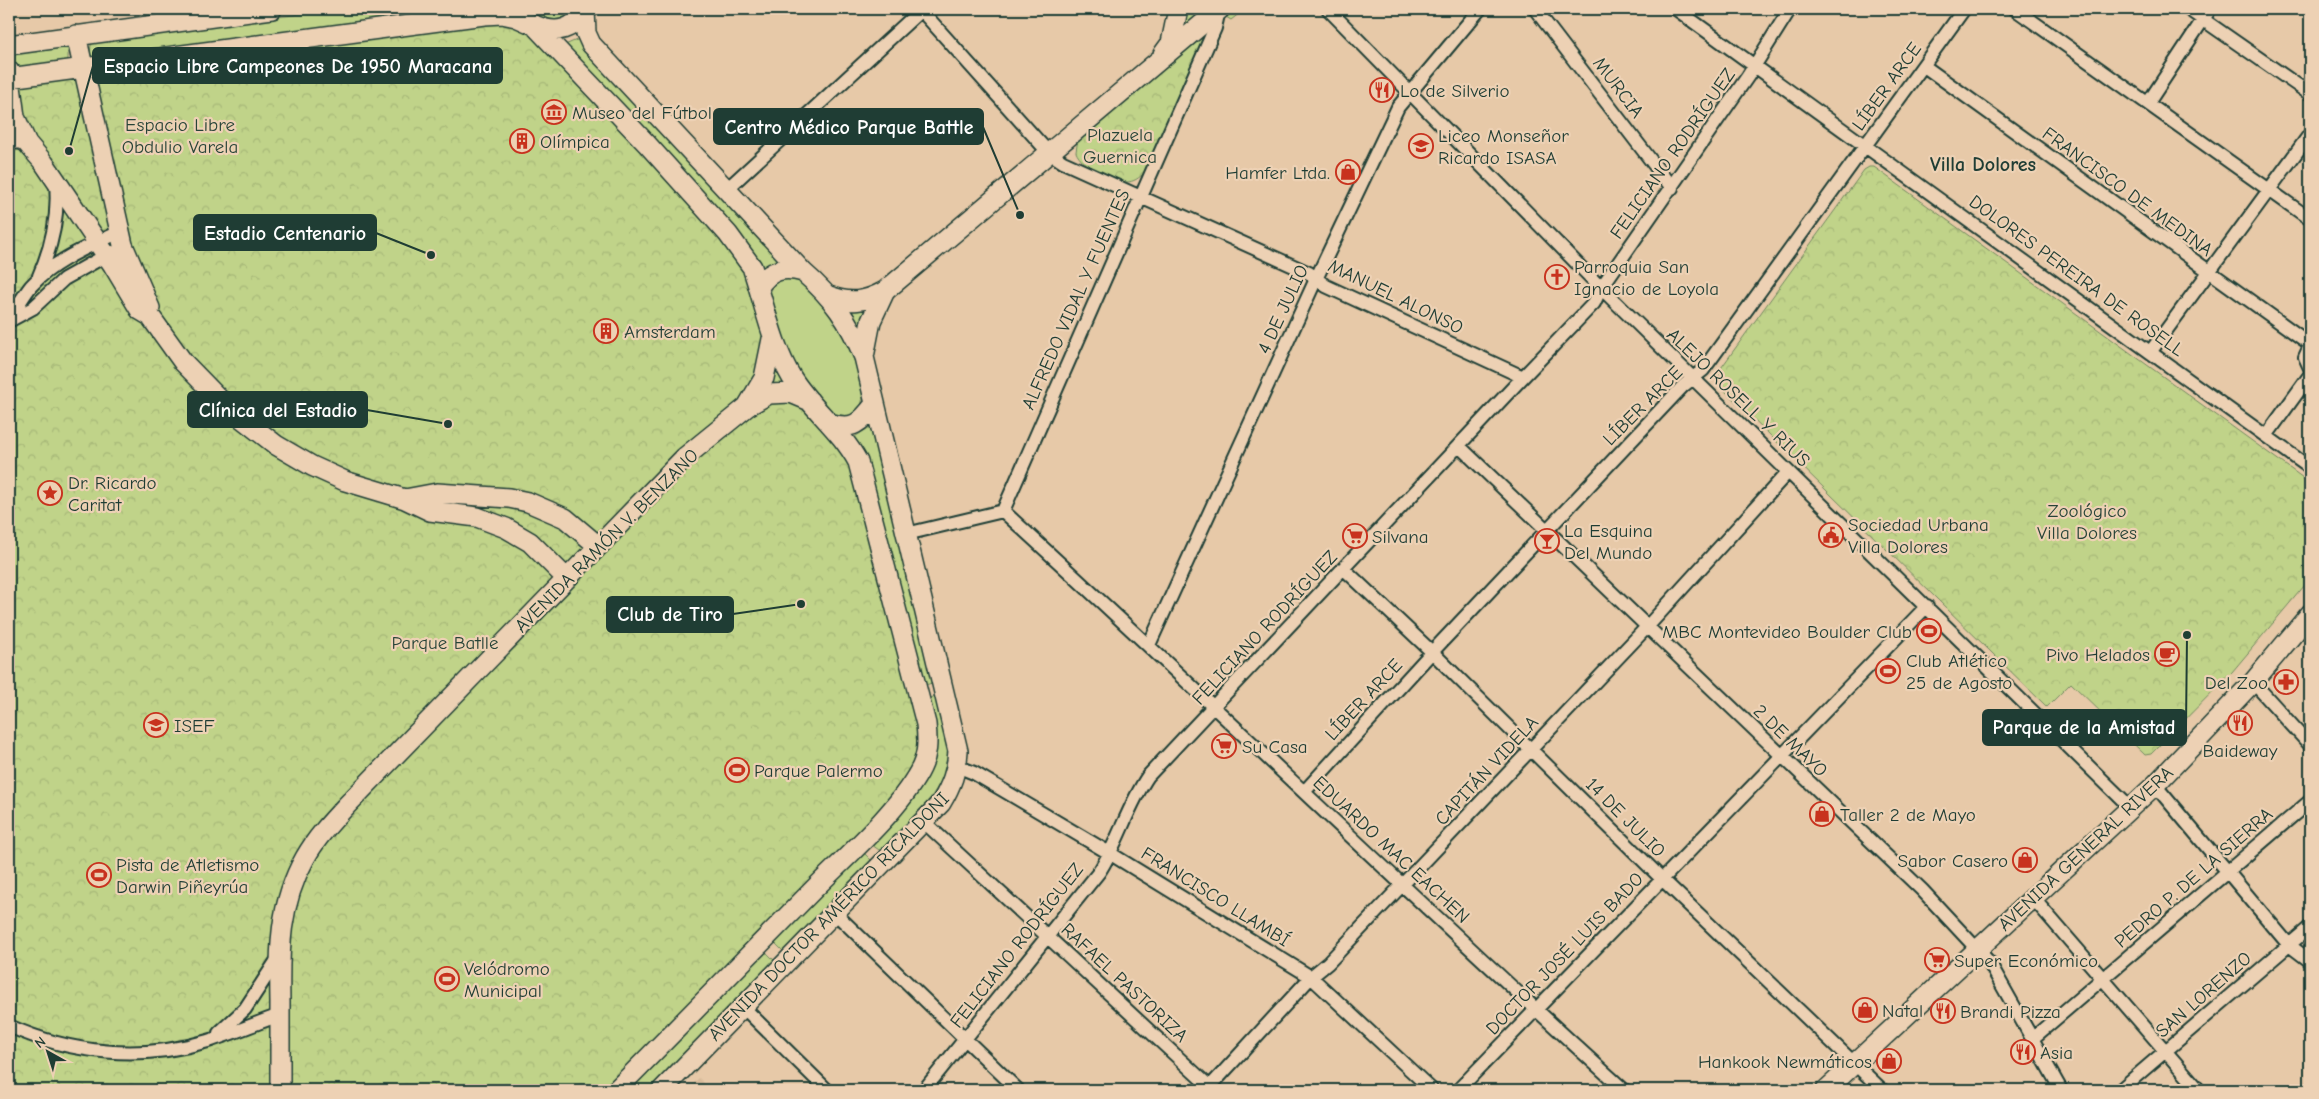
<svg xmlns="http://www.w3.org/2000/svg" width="2319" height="1099" viewBox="0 0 2319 1099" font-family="'Comic Neue',sans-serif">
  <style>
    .built { fill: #d7bb9a }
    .grass { fill: #c0d389; stroke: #70885e }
    .forest { fill: url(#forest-crowns); stroke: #70885e }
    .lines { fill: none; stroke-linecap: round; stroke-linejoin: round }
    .street-casing { stroke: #1f3d34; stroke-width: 16 }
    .secondary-casing { stroke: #1f3d34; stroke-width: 22 }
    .street { stroke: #edd1b4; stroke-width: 12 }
    .secondary { stroke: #edd1b4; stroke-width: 19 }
    .labels { text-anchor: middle; stroke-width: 4.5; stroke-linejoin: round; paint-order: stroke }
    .street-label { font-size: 19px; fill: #1f3d34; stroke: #edd1b4 }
    .poi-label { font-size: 19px; fill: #1f3d34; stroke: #edd1b4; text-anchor: start }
    .park-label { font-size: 19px; fill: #274438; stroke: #edd1b4 }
    .neighbourhood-label { font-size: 20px; font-weight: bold; fill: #1f3d34; stroke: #edd1b4 }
    .leader { fill: none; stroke: #1f3d34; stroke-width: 2 }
    .callout-dot { fill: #1f3d34; stroke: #edd1b4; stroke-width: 2 }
    .callout { fill: #1f3d34; stroke: #1f3d34; stroke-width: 2 }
    .callout-label { font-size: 20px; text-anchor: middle; font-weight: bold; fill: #fff }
  </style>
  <defs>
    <pattern id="forest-crowns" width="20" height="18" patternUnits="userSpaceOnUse" patternTransform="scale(1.25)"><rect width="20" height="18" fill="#c0d389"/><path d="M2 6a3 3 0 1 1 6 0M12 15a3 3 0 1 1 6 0" fill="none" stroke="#a5b677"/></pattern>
  </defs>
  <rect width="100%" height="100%" fill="#e7c9a8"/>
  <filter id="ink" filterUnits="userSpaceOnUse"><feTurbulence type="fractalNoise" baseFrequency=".02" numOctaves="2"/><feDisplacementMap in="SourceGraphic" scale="10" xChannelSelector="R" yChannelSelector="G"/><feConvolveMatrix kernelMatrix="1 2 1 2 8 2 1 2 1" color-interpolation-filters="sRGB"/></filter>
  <g filter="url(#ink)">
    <path class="built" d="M 699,1078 L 711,1090 L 687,1090 Z"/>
    <path class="grass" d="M 340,9 L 490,9 L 93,59 L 90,54 L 91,45 L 98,40 Z
      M 532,9 L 572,9 L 571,17 L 561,25 L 539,17 Z
      M 1184,9 L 1212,9 L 1185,35 Z
      M 1230,9 L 1245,9 L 1231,20 L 1226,17 Z
      M 579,39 L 780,258 L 759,269 L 565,45 Z
      M 64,45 L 68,49 L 68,61 L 20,70 L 13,65 L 14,53 Z
      M 788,278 C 823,281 866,369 862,402 C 861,407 858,411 854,415 L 843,418 L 832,415 L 815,396 L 788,357 L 769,295 L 774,284 Z
      M 867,307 L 861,325 L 860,325 L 849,308 Z
      M 870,427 L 936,682 L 925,685 L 853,438 Z
      M 936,695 C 940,711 948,731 949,748 C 949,779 928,803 907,824 C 899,832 890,846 879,850 L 872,845 L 921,788 L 929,772 L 928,699 Z
      M 862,851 L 872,861 L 784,952 L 774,942 Z
      M 767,953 L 774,960 L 772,965 L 651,1090 L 629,1090 L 762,954 Z"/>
    <path class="forest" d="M 516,17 L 728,234 L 772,339 L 846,442 L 919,697 L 920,770 L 616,1090 L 9,1090 L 9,78 Z
      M 1205,34 L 1144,173 C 1139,178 1134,182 1126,182 C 1112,183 1081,166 1076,152 L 1078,138 Z
      M 1869,167 L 1874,167 L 2310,483 L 2310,579 L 2232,672 L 2151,754 L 2145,755 L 2071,683 L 2047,707 L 1717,383 L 1716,375 L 1864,170 Z"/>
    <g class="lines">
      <defs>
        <path id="street" d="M 920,9 L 1048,152 L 1063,162 L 1309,273 L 1326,286 L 1523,377
          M 1328,9 L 1601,288 L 2130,807
          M 1535,9 L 1672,188
          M 1676,9 L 2310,468
          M 2015,9 L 2310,219
          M 2188,9 L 2310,94
          M 1924,66 L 2310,344
          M 2148,103 L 2210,9
          M 9,142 L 27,143
          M 727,189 L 922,9
          M 39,276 C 52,246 59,216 56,184
          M 9,318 C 17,308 23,296 31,286 C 54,260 90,246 120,232
          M 9,321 L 33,308 L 64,279 L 112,252
          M 2310,346 L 2305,357 L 2310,368
          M 2151,351 L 2310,134
          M 2266,436 L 2310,375
          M 1459,446 L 1922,890 L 1989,962 L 2061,1090
          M 1003,511 C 1212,702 1414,900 1624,1090
          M 1003,511 L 1215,28 L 1219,10
          M 906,534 L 1003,511
          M 1344,569 L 1432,652 L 1662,879 L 1882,1090
          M 1149,645 L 1316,279 L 1398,107 L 1480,9
          M 2253,682 L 2310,745
          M 957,766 L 974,773 L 1111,854 L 1311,977 L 1432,1090
          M 2155,785 L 2289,945 L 2310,961
          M 1304,792 L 1432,652 L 1683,386 L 1703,370 L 1964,9
          M 923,821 L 1213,1090
          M 2033,898 L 2199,1090
          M 835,913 L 1018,1090
          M 742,1006 L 827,1090
          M 9,1026 C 71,1054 141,1061 208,1041 C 232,1034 256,1023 280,1015
          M 219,1033 L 245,1009 L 279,957
          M 2032,1039 L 2310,801
          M 924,1090 L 1099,872 C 1119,841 1127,807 1148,776 L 1523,377 L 1594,303 L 1601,288 L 1748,76 L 1790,9
          M 1207,1090 L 1311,977 L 1328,963 L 1647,627 L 1788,472
          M 1458,1090 L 1927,606
          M 2120,1090 L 2310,927"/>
        <path id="secondary" d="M 585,9 L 586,33 L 591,44 L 803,272 C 833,298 849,321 864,357 L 958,751 C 957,771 951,786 941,803 L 662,1090
          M 534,25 C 558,35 572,30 588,9
          M 76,35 L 123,245 L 150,308
          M 9,45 L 272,9
          M 1163,54 L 1171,43 L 1178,9
          M 9,71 L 15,117 L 27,143 L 44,163 L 113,265 L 140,310 L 150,316 L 183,362 L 226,406 L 276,445 L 312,466 L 345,481 L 405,499 L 430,511 L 477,517 L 506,528 L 530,542 L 566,578
          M 9,78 L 484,15 L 502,14 L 516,17 L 534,25 L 647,144 L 728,234 L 752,267 C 765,305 771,343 792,378 C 811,408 841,430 858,462 L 926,724 C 928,742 928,756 919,772 C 897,812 846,857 813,890 C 747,957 682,1024 616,1090
          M 759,287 C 769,270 784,266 803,272
          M 829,296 C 850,304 865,302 885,291 L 1220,9
          M 864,357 L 871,321 L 885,291
          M 748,405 L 764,378 L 772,339
          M 829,423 C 853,431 860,423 874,405
          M 405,499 L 437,493 L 509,498 L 528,502 L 565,518 L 597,545
          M 280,1090 C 280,1061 280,1032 280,1002 C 279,951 279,904 305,858 C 316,838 332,821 347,805 L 685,457 L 748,406 L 769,394 L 791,393 L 810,401
          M 1826,1090 L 2155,785 L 2253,682 L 2310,614"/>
      </defs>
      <use href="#street" class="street-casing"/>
      <use href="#secondary" class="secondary-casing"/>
      <use href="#street" class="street"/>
      <use href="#secondary" class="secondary"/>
    </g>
  </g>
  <defs>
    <symbol id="restaurant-ring" viewBox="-11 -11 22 22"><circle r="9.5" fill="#edd1b4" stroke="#c8321e" stroke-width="1.5"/><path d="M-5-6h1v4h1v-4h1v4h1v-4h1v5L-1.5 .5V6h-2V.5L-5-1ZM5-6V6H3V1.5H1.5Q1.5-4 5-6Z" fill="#c8321e"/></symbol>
    <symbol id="museum-ring" viewBox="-11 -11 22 22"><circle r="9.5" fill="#edd1b4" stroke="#c8321e" stroke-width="1.5"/><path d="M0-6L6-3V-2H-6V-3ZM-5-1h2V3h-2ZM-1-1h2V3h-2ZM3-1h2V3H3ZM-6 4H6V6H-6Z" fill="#c8321e"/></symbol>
    <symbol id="building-ring" viewBox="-11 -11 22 22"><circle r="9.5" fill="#edd1b4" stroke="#c8321e" stroke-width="1.5"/><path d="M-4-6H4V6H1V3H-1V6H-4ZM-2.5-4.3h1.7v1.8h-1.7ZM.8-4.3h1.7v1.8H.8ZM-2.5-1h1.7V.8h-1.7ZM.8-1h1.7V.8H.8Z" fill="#c8321e"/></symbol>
    <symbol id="school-ring" viewBox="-11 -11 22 22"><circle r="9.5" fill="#edd1b4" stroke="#c8321e" stroke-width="1.5"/><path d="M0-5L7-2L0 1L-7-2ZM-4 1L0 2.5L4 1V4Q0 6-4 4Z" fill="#c8321e"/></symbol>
    <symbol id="shop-ring" viewBox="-11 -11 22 22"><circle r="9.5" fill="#edd1b4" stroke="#c8321e" stroke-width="1.5"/><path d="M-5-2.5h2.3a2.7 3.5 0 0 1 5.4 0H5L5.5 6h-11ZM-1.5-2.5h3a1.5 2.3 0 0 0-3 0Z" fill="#c8321e"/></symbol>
    <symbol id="church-ring" viewBox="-11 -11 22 22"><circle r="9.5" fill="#edd1b4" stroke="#c8321e" stroke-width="1.5"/><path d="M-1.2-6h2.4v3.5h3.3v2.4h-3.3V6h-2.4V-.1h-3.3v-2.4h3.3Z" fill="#c8321e"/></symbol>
    <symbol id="sight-ring" viewBox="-11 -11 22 22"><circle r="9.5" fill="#edd1b4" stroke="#c8321e" stroke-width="1.5"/><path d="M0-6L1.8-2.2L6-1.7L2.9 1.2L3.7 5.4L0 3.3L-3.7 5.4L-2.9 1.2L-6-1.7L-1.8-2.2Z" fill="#c8321e"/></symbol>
    <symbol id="civic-ring" viewBox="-11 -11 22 22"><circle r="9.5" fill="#edd1b4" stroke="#c8321e" stroke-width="1.5"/><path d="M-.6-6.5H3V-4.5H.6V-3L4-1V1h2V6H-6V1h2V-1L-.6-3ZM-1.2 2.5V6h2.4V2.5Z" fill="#c8321e"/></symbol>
    <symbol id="supermarket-ring" viewBox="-11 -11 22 22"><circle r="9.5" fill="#edd1b4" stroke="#c8321e" stroke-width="1.5"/><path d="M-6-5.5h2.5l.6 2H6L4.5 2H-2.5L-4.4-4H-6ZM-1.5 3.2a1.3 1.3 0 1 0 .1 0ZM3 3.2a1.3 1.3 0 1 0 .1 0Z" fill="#c8321e"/></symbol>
    <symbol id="bar-ring" viewBox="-11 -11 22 22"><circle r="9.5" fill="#edd1b4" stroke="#c8321e" stroke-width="1.5"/><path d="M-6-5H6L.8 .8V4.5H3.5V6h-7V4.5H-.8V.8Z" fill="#c8321e"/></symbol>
    <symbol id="stadium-ring" viewBox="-11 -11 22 22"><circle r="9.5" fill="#edd1b4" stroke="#c8321e" stroke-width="1.5"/><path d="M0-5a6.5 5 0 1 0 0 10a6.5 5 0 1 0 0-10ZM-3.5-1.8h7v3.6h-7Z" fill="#c8321e"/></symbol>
    <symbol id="cafe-ring" viewBox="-11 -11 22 22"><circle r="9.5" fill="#edd1b4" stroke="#c8321e" stroke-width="1.5"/><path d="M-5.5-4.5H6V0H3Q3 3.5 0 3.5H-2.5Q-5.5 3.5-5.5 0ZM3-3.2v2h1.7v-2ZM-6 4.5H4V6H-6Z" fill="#c8321e"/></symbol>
    <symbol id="pharmacy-ring" viewBox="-11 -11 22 22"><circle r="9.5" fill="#edd1b4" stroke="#c8321e" stroke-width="1.5"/><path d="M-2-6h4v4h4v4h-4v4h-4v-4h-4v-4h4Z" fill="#c8321e"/></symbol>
    <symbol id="university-ring" viewBox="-11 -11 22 22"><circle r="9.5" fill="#edd1b4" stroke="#c8321e" stroke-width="1.5"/><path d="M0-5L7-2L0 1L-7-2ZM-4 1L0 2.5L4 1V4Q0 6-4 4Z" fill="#c8321e"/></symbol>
  </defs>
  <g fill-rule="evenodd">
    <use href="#restaurant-ring" x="1368" y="76" width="28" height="28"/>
    <use href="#museum-ring" x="540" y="98" width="28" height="28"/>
    <use href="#building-ring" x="508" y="127" width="28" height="28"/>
    <use href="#school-ring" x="1407" y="132" width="28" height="28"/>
    <use href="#shop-ring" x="1334" y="158" width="28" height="28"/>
    <use href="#church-ring" x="1543" y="263" width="28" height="28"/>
    <use href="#building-ring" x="592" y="317" width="28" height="28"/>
    <use href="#sight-ring" x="36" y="479" width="28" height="28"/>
    <use href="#civic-ring" x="1817" y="521" width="28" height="28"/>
    <use href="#supermarket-ring" x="1341" y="522" width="28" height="28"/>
    <use href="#bar-ring" x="1533" y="527" width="28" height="28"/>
    <use href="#stadium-ring" x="1915" y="617" width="28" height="28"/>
    <use href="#cafe-ring" x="2153" y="640" width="28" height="28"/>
    <use href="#stadium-ring" x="1874" y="657" width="28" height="28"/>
    <use href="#pharmacy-ring" x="2272" y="668" width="28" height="28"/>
    <use href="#restaurant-ring" x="2226" y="709" width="28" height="28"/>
    <use href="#university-ring" x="142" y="711" width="28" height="28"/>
    <use href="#supermarket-ring" x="1210" y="732" width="28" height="28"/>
    <use href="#stadium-ring" x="723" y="756" width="28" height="28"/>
    <use href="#shop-ring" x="1808" y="800" width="28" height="28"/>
    <use href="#shop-ring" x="2011" y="846" width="28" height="28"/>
    <use href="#stadium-ring" x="85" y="861" width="28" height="28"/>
    <use href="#supermarket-ring" x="1923" y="946" width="28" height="28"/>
    <use href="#stadium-ring" x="433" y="965" width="28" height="28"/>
    <use href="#shop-ring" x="1851" y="996" width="28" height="28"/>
    <use href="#restaurant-ring" x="1929" y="997" width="28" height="28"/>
    <use href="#restaurant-ring" x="2009" y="1038" width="28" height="28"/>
    <use href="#shop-ring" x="1875" y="1047" width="28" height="28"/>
  </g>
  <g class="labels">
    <g class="street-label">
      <text transform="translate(1886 86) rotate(-54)" y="7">LÍBER ARCE</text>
      <text transform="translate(1619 87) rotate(53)" y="7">MURCIA</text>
      <text transform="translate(1672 153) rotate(-55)" y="7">FELICIANO RODRÍGUEZ</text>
      <text transform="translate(2128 191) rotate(36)" y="7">FRANCISCO DE MEDINA</text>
      <text transform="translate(2077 275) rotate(36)" y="7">DOLORES PEREIRA DE ROSELL</text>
      <text transform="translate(1396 296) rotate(26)" y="7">MANUEL ALONSO</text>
      <text transform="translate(1075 299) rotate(-66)" y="7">ALFREDO VIDAL Y FUENTES</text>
      <text transform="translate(1282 309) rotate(-65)" y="7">4 DE JULIO</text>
      <text transform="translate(1739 397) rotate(44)" y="7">ALEJO ROSELL Y RIUS</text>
      <text transform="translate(1642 405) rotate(-45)" y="7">LÍBER ARCE</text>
      <text transform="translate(606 540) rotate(-45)" y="7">AVENIDA RAMÓN V. BENZANO</text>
      <text transform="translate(1264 627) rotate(-47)" y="7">FELICIANO RODRÍGUEZ</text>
      <text transform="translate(1363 699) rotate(-47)" y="7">LÍBER ARCE</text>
      <text transform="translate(1791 740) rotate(44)" y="7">2 DE MAYO</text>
      <text transform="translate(1486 770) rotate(-47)" y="7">CAPITÁN VIDELA</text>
      <text transform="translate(1626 817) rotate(45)" y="7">14 DE JULIO</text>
      <text transform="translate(2085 848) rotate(-43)" y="7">AVENIDA GENERAL RIVERA</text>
      <text transform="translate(1392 849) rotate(43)" y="7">EDUARDO MAC EACHEN</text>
      <text transform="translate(2193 877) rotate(-41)" y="7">PEDRO P. DE LA SIERRA</text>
      <text transform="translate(1216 896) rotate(32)" y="7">FRANCISCO LLAMBÍ</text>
      <text transform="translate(828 916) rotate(-46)" y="7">AVENIDA DOCTOR AMÉRICO RICALDONI</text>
      <text transform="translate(1016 945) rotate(-52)" y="7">FELICIANO RODRÍGUEZ</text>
      <text transform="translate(1564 953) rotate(-46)" y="7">DOCTOR JOSÉ LUIS BADO</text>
      <text transform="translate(1125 982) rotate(43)" y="7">RAFAEL PASTORIZA</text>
      <text transform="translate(2203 994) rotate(-41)" y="7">SAN LORENZO</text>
    </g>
    <g class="poi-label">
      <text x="1400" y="97">Lo de Silverio</text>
      <text x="572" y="119">Museo del Fútbol</text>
      <text x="1438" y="142">Liceo Monseñor<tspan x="1438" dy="22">Ricardo ISASA</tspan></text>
      <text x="540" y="148">Olímpica</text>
      <text x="1330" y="179" text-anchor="end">Hamfer Ltda.</text>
      <text x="1574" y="273">Parroquia San<tspan x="1574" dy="22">Ignacio de Loyola</tspan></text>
      <text x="624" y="338">Amsterdam</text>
      <text x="68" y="489">Dr. Ricardo<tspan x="68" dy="22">Caritat</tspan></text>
      <text x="1848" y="531">Sociedad Urbana<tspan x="1848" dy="22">Villa Dolores</tspan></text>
      <text x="1564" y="537">La Esquina<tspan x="1564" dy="22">Del Mundo</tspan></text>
      <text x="1372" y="543">Silvana</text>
      <text x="1912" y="638" text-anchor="end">MBC Montevideo Boulder Club</text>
      <text x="2150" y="661" text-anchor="end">Pivo Helados</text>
      <text x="1906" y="667">Club Atlético<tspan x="1906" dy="22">25 de Agosto</tspan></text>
      <text x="2268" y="689" text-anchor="end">Del Zoo</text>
      <text x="174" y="732">ISEF</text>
      <text x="1242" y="753">Su Casa</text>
      <text x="2240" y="757" text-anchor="middle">Baideway</text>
      <text x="754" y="777">Parque Palermo</text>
      <text x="1840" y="821">Taller 2 de Mayo</text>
      <text x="2008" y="867" text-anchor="end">Sabor Casero</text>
      <text x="116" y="871">Pista de Atletismo<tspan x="116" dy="22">Darwin Piñeyrúa</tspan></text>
      <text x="1954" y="967">Super Económico</text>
      <text x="464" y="975">Velódromo<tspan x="464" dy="22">Municipal</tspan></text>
      <text x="1882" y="1017">Natal</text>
      <text x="1960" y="1018">Brandi Pizza</text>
      <text x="2040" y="1059">Asia</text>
      <text x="1872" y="1068" text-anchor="end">Hankook Newmáticos</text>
    </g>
    <g class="park-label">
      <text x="180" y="131">Espacio Libre<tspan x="180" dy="22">Obdulio Varela</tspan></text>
      <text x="1120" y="141">Plazuela<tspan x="1120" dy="22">Guernica</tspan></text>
      <text x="2087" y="517">Zoológico<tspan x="2087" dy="22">Villa Dolores</tspan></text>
      <text x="445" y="649">Parque Batlle</text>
    </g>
    <g class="neighbourhood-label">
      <text x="1983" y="171">Villa Dolores</text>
    </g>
  </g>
  <path class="leader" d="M69 151L93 66M1020 215L983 127M431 255L376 233M448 424L367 410M801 604L733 614M2187 635L2186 727"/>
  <g class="callout-dot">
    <circle cx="69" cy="151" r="5"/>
    <circle cx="1020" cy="215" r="5"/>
    <circle cx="431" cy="255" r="5"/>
    <circle cx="448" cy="424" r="5"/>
    <circle cx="801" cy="604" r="5"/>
    <circle cx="2187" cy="635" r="5"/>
  </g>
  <g class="callout">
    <rect x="93" y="48" width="409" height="35" rx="5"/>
    <rect x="714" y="109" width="269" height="35" rx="5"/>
    <rect x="194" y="215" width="182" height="35" rx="5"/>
    <rect x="188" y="392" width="179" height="35" rx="5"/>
    <rect x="607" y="597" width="126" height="35" rx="5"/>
    <rect x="1983" y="710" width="203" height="35" rx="5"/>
  </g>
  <g class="callout-label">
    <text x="298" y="73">Espacio Libre Campeones De 1950 Maracana</text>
    <text x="849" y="134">Centro Médico Parque Battle</text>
    <text x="285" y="240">Estadio Centenario</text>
    <text x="278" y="417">Clínica del Estadio</text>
    <text x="670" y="621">Club de Tiro</text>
    <text x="2084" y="734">Parque de la Amistad</text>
  </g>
  <rect width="2319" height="1099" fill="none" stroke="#edd1b4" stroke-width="30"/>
  <rect x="15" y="15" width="2289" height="1069" fill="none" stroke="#1f3d34" stroke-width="2" filter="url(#ink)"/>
  <g transform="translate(48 1052) rotate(321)" stroke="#edd1b4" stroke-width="4" paint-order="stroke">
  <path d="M0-4L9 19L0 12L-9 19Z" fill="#1f3d34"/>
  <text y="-8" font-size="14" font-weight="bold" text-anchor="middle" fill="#1f3d34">N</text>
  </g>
</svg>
